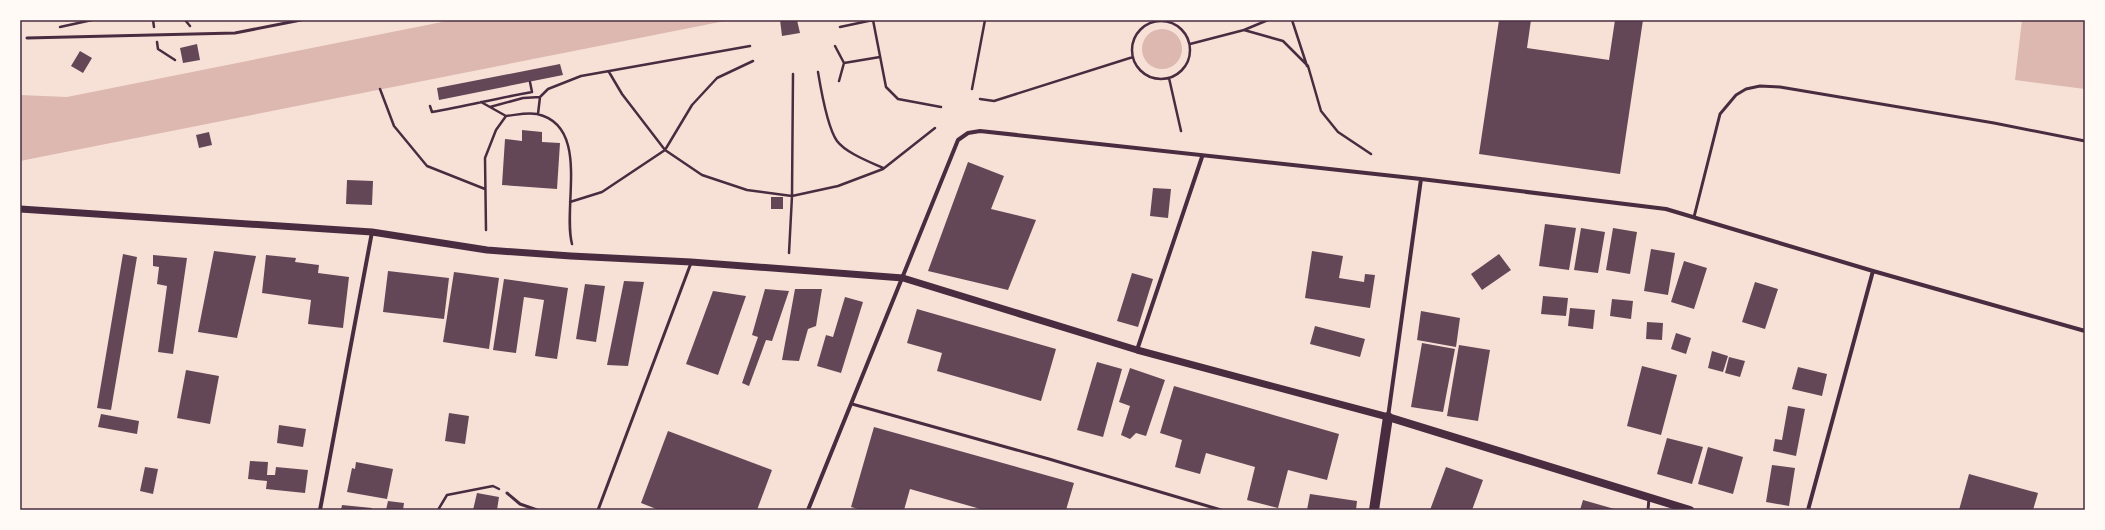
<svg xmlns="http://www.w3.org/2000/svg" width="2105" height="530" viewBox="0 0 2105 530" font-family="Inter,sans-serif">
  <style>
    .water { fill: #dcb8b0 }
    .building { fill: #644757 }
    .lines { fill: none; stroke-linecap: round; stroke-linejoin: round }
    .path { stroke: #4a2c40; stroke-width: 2.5 }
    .service { stroke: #4a2c40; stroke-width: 3 }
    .minor { stroke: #4a2c40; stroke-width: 4 }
    .tertiary { stroke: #4a2c40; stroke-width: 7 }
    .secondary { stroke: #4a2c40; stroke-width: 8 }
    .primary { stroke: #4a2c40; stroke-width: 10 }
    .neatline { fill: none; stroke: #4a2c40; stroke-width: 1.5 }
  </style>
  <rect width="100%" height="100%" fill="#f7e1d7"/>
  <path class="water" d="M 452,20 L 730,20 L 20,161 L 20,95 L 67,97 Z
    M 2022,20 L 2085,20 L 2085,89 L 2015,80 Z
    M1142 49a20 20 0 1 1 40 0a20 20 0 1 1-40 0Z"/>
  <path class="building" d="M 780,20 L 797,20 L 800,33 L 782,36 Z
    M 1499,20 L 1531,20 L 1527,48 L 1609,60 L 1615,20 L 1643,20 L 1620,174 L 1479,154 Z
    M 197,44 L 200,60 L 183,63 L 180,48 Z
    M 80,51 L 92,58 L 83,73 L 71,66 Z
    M 560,64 L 563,75 L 439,100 L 437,88 Z
    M 522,130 L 542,132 L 542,142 L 560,143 L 557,189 L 502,185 L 505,139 L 522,141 Z
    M 209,132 L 212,145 L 199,148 L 196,135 Z
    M 968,162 L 1004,176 L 991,209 L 1036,220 L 1008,290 L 928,271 Z
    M 347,180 L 373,181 L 372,205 L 346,204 Z
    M 1153,188 L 1171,189 L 1168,218 L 1150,216 Z
    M 771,197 L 783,197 L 783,209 L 771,209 Z
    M 1545,224 L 1576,228 L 1569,270 L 1539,266 Z
    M 1581,228 L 1605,232 L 1598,273 L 1574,270 Z
    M 1613,228 L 1637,232 L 1630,274 L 1606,270 Z
    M 1651,249 L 1675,253 L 1668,295 L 1644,291 Z
    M 214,251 L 256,256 L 237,338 L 198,332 Z
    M 1312,251 L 1343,256 L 1339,278 L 1364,282 L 1365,274 L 1375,275 L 1370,308 L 1305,298 Z
    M 123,254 L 137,257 L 111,410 L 97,408 Z
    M 1499,254 L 1511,270 L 1482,290 L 1471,274 Z
    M 153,255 L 187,258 L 173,354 L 158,352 L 167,286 L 157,284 L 159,267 L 153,266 Z
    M 266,255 L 296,258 L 295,262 L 319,265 L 318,273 L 349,277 L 343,328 L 308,324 L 311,300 L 262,293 Z
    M 1684,261 L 1707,268 L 1694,309 L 1671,302 Z
    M 388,271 L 449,278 L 444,319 L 383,312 Z
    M 454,272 L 499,278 L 489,349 L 443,342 Z
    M 1132,273 L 1153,279 L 1138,327 L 1117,321 Z
    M 504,279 L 568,288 L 557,359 L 535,356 L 544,300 L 524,297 L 516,353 L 493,350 Z
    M 624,281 L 644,282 L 628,366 L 607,365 Z
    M 1755,282 L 1778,289 L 1765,329 L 1742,322 Z
    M 585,284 L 605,286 L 596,342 L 576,339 Z
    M 765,289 L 789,291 L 772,341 L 766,340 L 749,386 L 742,383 L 758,337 L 752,335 Z
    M 795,289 L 822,289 L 816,326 L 808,329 L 799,361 L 782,360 Z
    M 713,291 L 746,296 L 718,375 L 686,364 Z
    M 1543,296 L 1568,298 L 1566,316 L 1541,314 Z
    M 845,297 L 863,302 L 841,373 L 817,366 L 826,335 L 833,337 Z
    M 1612,299 L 1633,301 L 1631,319 L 1610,316 Z
    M 1570,308 L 1595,310 L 1593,329 L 1568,326 Z
    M 917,309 L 1056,349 L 1041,401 L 937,371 L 942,353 L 907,343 Z
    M 1421,311 L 1460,318 L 1456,347 L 1417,340 Z
    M 1647,322 L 1663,323 L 1662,340 L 1646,339 Z
    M 1315,326 L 1365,339 L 1360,357 L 1310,344 Z
    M 1676,333 L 1691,338 L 1686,354 L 1671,349 Z
    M 1422,343 L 1455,349 L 1443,412 L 1411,407 Z
    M 1459,345 L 1490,350 L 1478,421 L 1447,416 Z
    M 1712,351 L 1728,356 L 1723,372 L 1708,368 Z
    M 1729,357 L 1745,361 L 1740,377 L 1725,373 Z
    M 1097,362 L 1122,369 L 1103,437 L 1077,430 Z
    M 1642,366 L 1677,375 L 1661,435 L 1627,426 Z
    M 1798,367 L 1827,374 L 1822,396 L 1792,389 Z
    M 1130,368 L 1165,380 L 1146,436 L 1136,433 L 1130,439 L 1121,435 L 1130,406 L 1119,402 Z
    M 186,370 L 219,376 L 210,424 L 177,418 Z
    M 1174,386 L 1339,434 L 1327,480 L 1288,470 L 1278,508 L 1247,500 L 1255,467 L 1206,453 L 1200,474 L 1175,467 L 1182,440 L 1160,433 Z
    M 1788,406 L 1805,409 L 1796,456 L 1773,451 L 1775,439 L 1782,440 Z
    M 449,413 L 469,416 L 465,444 L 445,441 Z
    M 101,414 L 139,421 L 137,434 L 98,427 Z
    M 279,425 L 306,429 L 303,447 L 277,443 Z
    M 874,427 L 1074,483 L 1066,510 L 984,510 L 910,489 L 904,510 L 861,510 L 851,507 Z
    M 668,431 L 772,470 L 757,510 L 659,510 L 641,503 Z
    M 1667,438 L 1703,447 L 1692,484 L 1657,474 Z
    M 1708,447 L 1743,457 L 1733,494 L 1698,484 Z
    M 250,461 L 268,462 L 267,475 L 275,475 L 276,467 L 308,470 L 305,493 L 266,489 L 267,481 L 248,479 Z
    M 356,462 L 393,469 L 387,499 L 347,492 L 352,468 L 355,469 Z
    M 1772,465 L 1795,468 L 1789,506 L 1766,502 Z
    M 145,467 L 158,469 L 153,494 L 140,491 Z
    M 1446,467 L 1483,480 L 1472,510 L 1430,510 Z
    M 1969,474 L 2038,493 L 2033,510 L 1959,510 Z
    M 477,493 L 499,497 L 497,510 L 473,510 Z
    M 1310,494 L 1357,501 L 1356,510 L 1307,510 Z
    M 1583,500 L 1618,510 L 1580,510 Z
    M 388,501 L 404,503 L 403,510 L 386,510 Z
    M 342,505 L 372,508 L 372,510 L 341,510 Z"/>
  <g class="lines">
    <path class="path" d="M 153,20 L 154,27
      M 185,20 L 190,26
      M 873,20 L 886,87 L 898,99 L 941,107
      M 1292,20 L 1307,66
      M1132 50a29 29 0 1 1 58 0a29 29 0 1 1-58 0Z
      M 60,27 L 92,20
      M 840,27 L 873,20
      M 1244,30 L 1268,20
      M 157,42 L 158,49 L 175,60
      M 1190,44 L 1244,30 L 1283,41 L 1308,66 L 1321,111 L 1338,132 L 1371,154
      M 835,46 L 844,63 L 839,81
      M 844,63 L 880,57
      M 609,72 L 622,94 L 665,150 L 702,175 L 747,190 L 792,196 L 838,186 L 883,169 L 935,128
      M 818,72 C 821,90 827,127 837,141 C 846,153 870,162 883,168
      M 1169,78 L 1181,131
      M 380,89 L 394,126 L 427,166 L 485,189
      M 972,89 L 985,20
      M 980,99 L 994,101 L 1133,57
      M 481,102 L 506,116
      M 430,106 L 432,112 C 466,106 498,98 532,92 L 530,82
      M 490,107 L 523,98 L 540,97 L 548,89 L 581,76 L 750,46
      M 538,114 L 540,97
      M 570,202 L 602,192 L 665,150 L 692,105 L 717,78 L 753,61
      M 486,230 L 485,158 L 496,130 L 506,116 C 516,115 527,112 537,114 C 591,126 562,207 572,244
      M 789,253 L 792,196 L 793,74
      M 438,510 L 447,495 L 493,486 L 499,489"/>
    <path class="service" d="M 27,38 L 235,33 L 301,20
      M 1694,217 L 1720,114 L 1736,95 L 1746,89 L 1760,86 L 1780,87 L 1994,123 L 2085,141
      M 852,404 L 1049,459 L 1221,510
      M 507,493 L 520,504 L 537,510
      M 598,510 L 691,263
      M 1648,510 L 1649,498"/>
    <path class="minor" d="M 1137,350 L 1202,157
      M 1388,417 L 1421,179
      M 320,510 L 372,232
      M 808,510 L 958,140 L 968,133 L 980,131 L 1421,179 L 1666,209 L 1873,271 L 2085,331
      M 1808,510 L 1873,271"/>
    <path class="tertiary" d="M 20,209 L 372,232 L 487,250 L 571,256 L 691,262 L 903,278 L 1137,350 L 1388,417"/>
    <path class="secondary" d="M 1388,417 L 1690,510"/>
    <path class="primary" d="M 1374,510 L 1388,417"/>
  </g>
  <rect width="2105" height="530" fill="none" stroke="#fffaf5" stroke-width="42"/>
  <rect x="21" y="21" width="2063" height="488" class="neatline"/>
</svg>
